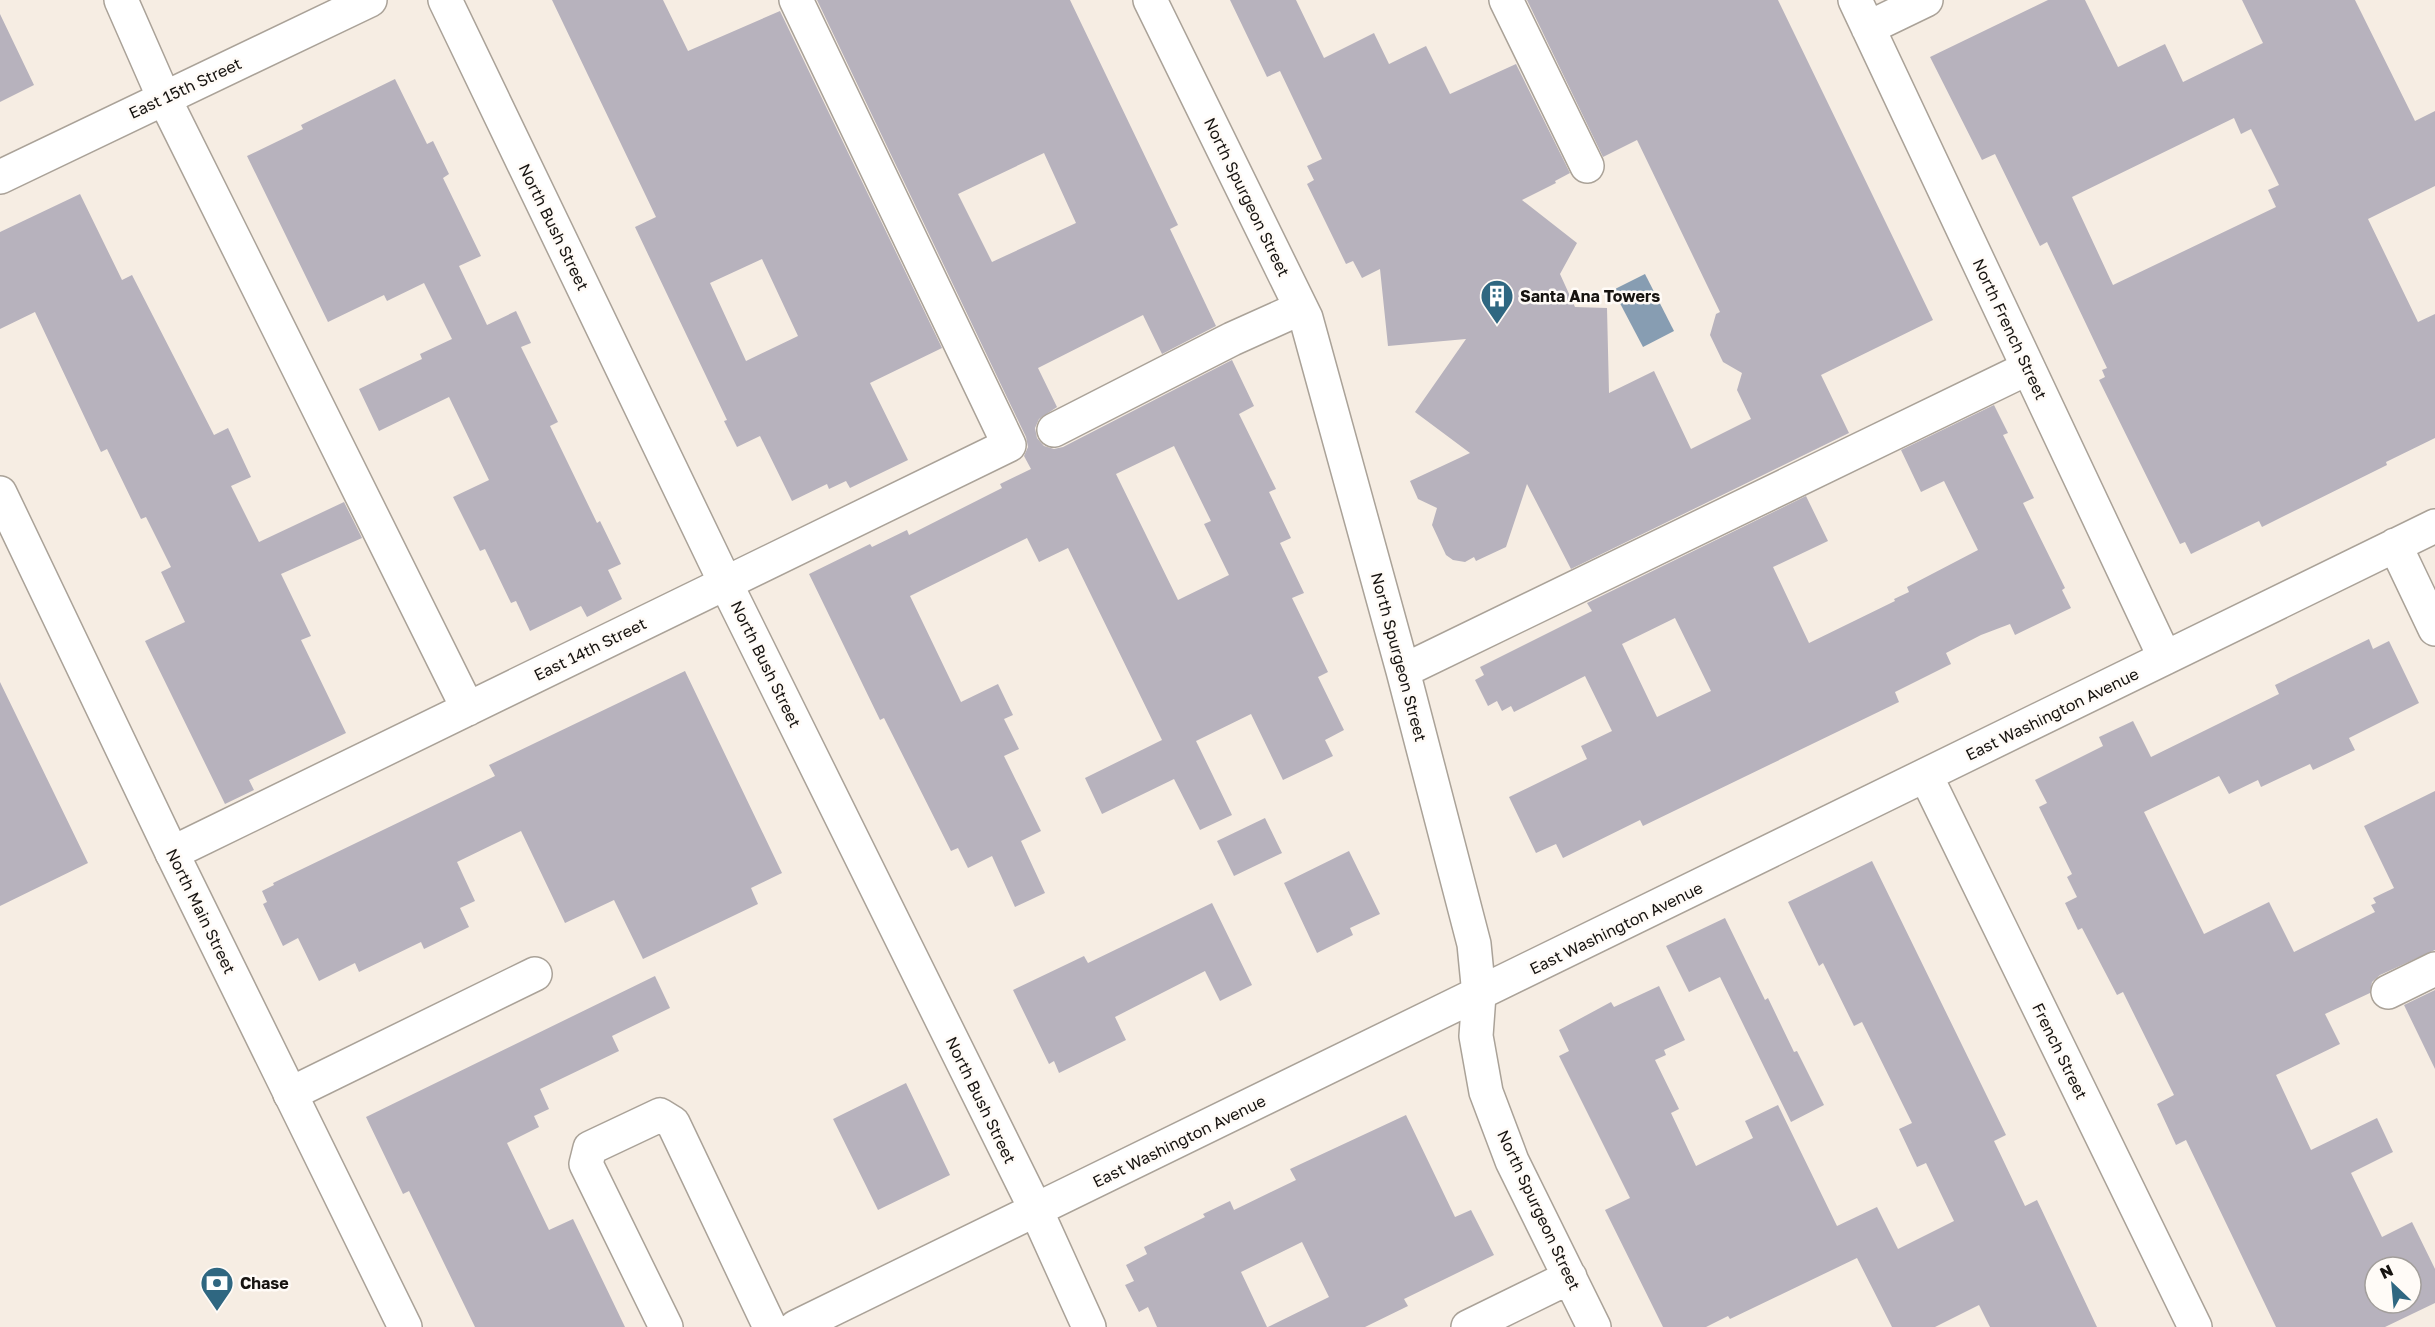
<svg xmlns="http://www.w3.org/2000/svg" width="2435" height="1327" viewBox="0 0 2435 1327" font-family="'Golos Text',sans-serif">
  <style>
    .water { fill: #879db2 }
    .building { fill: #b7b2bd; fill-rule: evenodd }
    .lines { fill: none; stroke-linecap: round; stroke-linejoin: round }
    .minor-casing { stroke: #aaa298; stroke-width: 36 }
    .major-casing { stroke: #aaa298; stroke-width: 36 }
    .minor { stroke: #fff; stroke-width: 33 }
    .major { stroke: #fff; stroke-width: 33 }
    .labels { text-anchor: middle; stroke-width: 5; stroke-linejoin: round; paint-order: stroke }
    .street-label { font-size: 16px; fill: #161310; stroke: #fffbf7 }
    .poi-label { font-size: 16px; font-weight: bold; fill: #161310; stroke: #fffbf7; text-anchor: start }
  </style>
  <rect width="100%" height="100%" fill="#f6ede3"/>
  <path class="water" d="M 1645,274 L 1674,331 L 1643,347 L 1613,290 Z"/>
  <path class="building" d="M 552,0 L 663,0 L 688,51 L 780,11 L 942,348 L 870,383 L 908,460 L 850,488 L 846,481 L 829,489 L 827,484 L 792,501 L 760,436 L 737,447 L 724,421 L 727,420 L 635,227 L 656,217 ZM 762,259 L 798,336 L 746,361 L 710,283 Z
    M 817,0 L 1070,0 L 1178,225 L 1170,229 L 1216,326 L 1162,354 L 1143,315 L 1038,368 L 1057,407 L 1039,419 L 1035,428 L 1037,438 L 1044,446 L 1054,449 L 1063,447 L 1232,360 L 1254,406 L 1239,414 L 1276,489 L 1269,492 L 1291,538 L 1280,543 L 1304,593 L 1292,598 L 1328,672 L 1318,677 L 1344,730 L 1325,740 L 1333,756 L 1283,780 L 1251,714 L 1196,741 L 1232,815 L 1200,830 L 1174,779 L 1102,814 L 1085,778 L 1162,740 L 1068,548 L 1039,562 L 1027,538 L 910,596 L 961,702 L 998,684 L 1013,715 L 1004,719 L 1019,749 L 1004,756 L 1041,831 L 1021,841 L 1045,893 L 1015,907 L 992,856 L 968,868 L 958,848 L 951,851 L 884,718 L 880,720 L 809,574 L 870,544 L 872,547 L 907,530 L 909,535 L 1002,488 L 1000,484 L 1031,469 L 1024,456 L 1028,447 L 1026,437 ZM 1044,153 L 1076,223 L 992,262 L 958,194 ZM 1174,446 L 1211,521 L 1204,524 L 1229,575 L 1178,600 L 1116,474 Z
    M 1230,0 L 1296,0 L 1324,58 L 1374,33 L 1389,64 L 1426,46 L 1450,94 L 1516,64 L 1570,173 L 1555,181 L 1556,183 L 1522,200 L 1577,243 L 1560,274 L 1575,307 L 1607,308 L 1609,393 L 1654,371 L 1691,449 L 1751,419 L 1737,390 L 1742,373 L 1723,362 L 1710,335 L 1716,314 L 1720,312 L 1637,140 L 1603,157 L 1527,0 L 1778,0 L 1933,320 L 1821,375 L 1849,433 L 1571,569 L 1527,484 L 1506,547 L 1476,561 L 1474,557 L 1465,562 L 1453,560 L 1446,555 L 1432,525 L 1437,508 L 1418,499 L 1410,481 L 1470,453 L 1415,412 L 1466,339 L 1388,346 L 1380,269 L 1362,278 L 1353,261 L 1346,264 L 1307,184 L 1314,180 L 1307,166 L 1322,159 L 1280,71 L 1267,77 Z
    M 2048,0 L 2085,0 L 2118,67 L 2165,44 L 2183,82 L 2263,43 L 2242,0 L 2355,0 L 2415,121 L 2435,111 L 2435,186 L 2368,219 L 2418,322 L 2435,314 L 2435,438 L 2386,462 L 2387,465 L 2262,527 L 2259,521 L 2191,554 L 2185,542 L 2180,544 L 2099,380 L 2105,377 L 2102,370 L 2107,368 L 2047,242 L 2040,246 L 1995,154 L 1982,160 L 1930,57 ZM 2234,118 L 2241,134 L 2251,129 L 2279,185 L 2268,190 L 2276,207 L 2113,285 L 2072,197 Z
    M 0,14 L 34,85 L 0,102 Z
    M 395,79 L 427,144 L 433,141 L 449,174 L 443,178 L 481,256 L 459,266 L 487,325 L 516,311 L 531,343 L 521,347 L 558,422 L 550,426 L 597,523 L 600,521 L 621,564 L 608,570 L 622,599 L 587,617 L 581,606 L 530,631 L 516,601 L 511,603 L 485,549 L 480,551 L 453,497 L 489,480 L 449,397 L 379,431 L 359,389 L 422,359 L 420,354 L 452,339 L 424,283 L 387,301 L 384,295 L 328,322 L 247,156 L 303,129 L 301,125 Z
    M 80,194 L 122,280 L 132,275 L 214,435 L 228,428 L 251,477 L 231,486 L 259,542 L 344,502 L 362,538 L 281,574 L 311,636 L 301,640 L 346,733 L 249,780 L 254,790 L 225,804 L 145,641 L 185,622 L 161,572 L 171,567 L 146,517 L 141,519 L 107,449 L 101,452 L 35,312 L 0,329 L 0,232 Z
    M 1994,405 L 2008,433 L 2003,435 L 2034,498 L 2023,503 L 2065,588 L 2062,590 L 2071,608 L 2015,635 L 2010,624 L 1981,635 L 1946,653 L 1951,664 L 1895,692 L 1899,702 L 1643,826 L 1640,820 L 1563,858 L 1556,844 L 1536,853 L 1509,797 L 1587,759 L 1581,746 L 1612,731 L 1585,676 L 1514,712 L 1511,706 L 1502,711 L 1497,701 L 1488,706 L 1475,680 L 1484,675 L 1480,667 L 1592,611 L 1587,603 L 1806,496 L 1828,541 L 1773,567 L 1809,643 L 1895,601 L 1894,599 L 1909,592 L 1907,587 L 1978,550 L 1944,481 L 1921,492 L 1901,450 ZM 1675,618 L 1711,691 L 1657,717 L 1622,644 Z
    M 2369,639 L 2373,649 L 2389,641 L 2419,703 L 2349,738 L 2355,750 L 2313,770 L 2310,764 L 2261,787 L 2258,780 L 2229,794 L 2219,776 L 2144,812 L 2204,934 L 2269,902 L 2294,952 L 2375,912 L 2371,905 L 2376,903 L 2373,898 L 2394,888 L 2364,826 L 2435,791 L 2435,950 L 2380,975 L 2372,982 L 2370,993 L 2325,1014 L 2340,1044 L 2276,1075 L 2311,1150 L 2377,1118 L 2393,1152 L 2351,1173 L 2382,1237 L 2412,1222 L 2435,1269 L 2435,1303 L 2385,1327 L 2276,1327 L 2186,1140 L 2176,1145 L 2157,1104 L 2174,1095 L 2123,992 L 2117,995 L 2082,928 L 2078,930 L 2065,903 L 2077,897 L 2067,877 L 2072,874 L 2039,807 L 2047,803 L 2035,780 L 2103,746 L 2099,737 L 2133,721 L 2151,757 L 2279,694 L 2275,685 ZM 2375,1267 L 2411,1267 L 2411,1303 L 2375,1303 Z
    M 685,671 L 782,873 L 751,888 L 758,904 L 643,959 L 614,900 L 565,923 L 521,831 L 457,862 L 475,901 L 460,908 L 469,927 L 424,949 L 421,942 L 359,972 L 355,963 L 319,981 L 298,938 L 283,946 L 263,904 L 267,902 L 262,891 L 274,885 L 273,883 L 495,776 L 489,765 Z
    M 0,682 L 88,863 L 0,906 Z
    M 1265,818 L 1282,853 L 1234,876 L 1217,841 Z
    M 1349,851 L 1380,914 L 1350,928 L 1353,935 L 1317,953 L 1284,883 Z
    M 1872,861 L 2006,1135 L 1994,1141 L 2025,1206 L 2037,1200 L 2097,1327 L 1990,1327 L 1979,1305 L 1935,1327 L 1892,1327 L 1857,1258 L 1730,1319 L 1728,1316 L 1706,1327 L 1663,1327 L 1605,1210 L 1630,1198 L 1559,1056 L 1569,1051 L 1559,1030 L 1611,1002 L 1614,1007 L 1659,986 L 1685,1040 L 1664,1050 L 1666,1055 L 1655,1060 L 1679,1109 L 1671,1113 L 1696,1166 L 1753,1138 L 1745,1121 L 1778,1105 L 1837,1226 L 1877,1207 L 1898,1249 L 1954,1221 L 1926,1163 L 1917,1167 L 1899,1129 L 1912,1123 L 1862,1022 L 1854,1026 L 1823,963 L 1819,966 L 1788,902 Z
    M 1212,903 L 1252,985 L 1220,1001 L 1205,971 L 1115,1017 L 1126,1040 L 1059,1073 L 1054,1061 L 1049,1064 L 1013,990 L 1084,956 L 1088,963 Z
    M 1725,918 L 1765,1000 L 1768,998 L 1794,1052 L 1797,1051 L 1824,1105 L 1791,1122 L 1720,977 L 1689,992 L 1666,946 Z
    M 655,976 L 670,1008 L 612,1036 L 619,1051 L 540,1089 L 549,1109 L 534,1116 L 539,1127 L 507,1143 L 549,1230 L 573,1219 L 625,1327 L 475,1327 L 409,1191 L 403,1194 L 366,1117 Z
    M 2435,990 L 2435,1069 L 2404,1005 Z
    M 906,1083 L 950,1175 L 878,1210 L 833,1119 Z
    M 1406,1115 L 1455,1217 L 1471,1210 L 1494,1255 L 1404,1299 L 1408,1306 L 1365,1327 L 1268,1327 L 1329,1297 L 1302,1242 L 1241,1272 L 1267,1327 L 1157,1327 L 1148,1307 L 1139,1312 L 1125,1285 L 1134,1281 L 1126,1265 L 1147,1254 L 1144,1247 L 1205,1217 L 1203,1214 L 1230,1201 L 1234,1210 L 1296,1180 L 1290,1169 Z"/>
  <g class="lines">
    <defs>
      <path id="minor" d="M 121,0 L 164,98 L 468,709
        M 445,0 L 725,582 L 1036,1210 L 1089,1327
        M 1150,0 L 1306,318 L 1403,671 L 1474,944 L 1479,995 L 1476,1036 L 1486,1092 L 1512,1161 L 1594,1327
        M 1506,0 L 1587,166
        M 1855,0 L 2165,658
        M 1868,28 L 1926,0
        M 0,177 L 370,0
        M 1054,430 L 1232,339 L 1301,308
        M 2395,545 L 2435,629
        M 1403,671 L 2028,368
        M 1926,776 L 2195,1327
        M 172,853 L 1009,445 L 796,0
        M 2388,992 L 2435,969
        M 290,1094 L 535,974
        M 666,1327 L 586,1164 L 590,1148 L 660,1115 L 673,1123 L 770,1327
        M 796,1327 L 2435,526
        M 1468,1327 L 1570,1277"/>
      <path id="major" d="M 0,493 L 172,853 L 405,1327"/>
    </defs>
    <use href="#minor" class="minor-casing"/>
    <use href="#major" class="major-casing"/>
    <use href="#minor" class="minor"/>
    <use href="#major" class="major"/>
  </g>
  <defs>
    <symbol id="building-pin" viewBox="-11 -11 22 30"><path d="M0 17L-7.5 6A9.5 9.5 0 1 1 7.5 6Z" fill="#2f6781" stroke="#fffbf7"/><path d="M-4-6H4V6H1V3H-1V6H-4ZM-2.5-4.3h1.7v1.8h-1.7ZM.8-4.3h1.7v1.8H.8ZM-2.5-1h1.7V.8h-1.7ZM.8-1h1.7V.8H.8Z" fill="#fff"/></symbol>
    <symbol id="bank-pin" viewBox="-11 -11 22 30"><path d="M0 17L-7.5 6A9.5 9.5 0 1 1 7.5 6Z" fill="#2f6781" stroke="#fffbf7"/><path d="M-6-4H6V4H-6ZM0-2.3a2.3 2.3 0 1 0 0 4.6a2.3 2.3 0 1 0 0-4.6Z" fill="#fff"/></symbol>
  </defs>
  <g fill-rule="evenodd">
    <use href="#building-pin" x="1478" y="277" width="38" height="52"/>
    <use href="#bank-pin" x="198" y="1264" width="38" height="52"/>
  </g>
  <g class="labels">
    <g class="street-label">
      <text transform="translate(185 88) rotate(-25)" y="6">East 15th Street</text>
      <text transform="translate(1247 197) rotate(64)" y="6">North Spurgeon Street</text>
      <text transform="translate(554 227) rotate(64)" y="6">North Bush Street</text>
      <text transform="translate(2010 329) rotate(65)" y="6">North French Street</text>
      <text transform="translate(590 649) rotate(-26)" y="6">East 14th Street</text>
      <text transform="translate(1399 657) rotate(75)" y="6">North Spurgeon Street</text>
      <text transform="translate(766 664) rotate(64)" y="6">North Bush Street</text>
      <text transform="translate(2052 714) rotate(-26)" y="6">East Washington Avenue</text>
      <text transform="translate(201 911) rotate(64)" y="6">North Main Street</text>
      <text transform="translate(1616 928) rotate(-26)" y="6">East Washington Avenue</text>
      <text transform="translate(2060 1051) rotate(64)" y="6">French Street</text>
      <text transform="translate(981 1100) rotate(64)" y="6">North Bush Street</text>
      <text transform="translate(1179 1141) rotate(-26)" y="6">East Washington Avenue</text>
      <text transform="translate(1539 1210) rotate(65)" y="6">North Spurgeon Street</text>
    </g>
    <g class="poi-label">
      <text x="1520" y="302">Santa Ana Towers</text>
      <text x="240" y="1289">Chase</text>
    </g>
  </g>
  <g transform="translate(2393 1285) rotate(334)"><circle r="28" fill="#fffbf7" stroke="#a29e9b" stroke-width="1.5"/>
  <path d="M0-4.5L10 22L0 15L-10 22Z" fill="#2f6781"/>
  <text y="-9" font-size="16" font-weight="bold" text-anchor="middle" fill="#161310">N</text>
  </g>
</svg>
